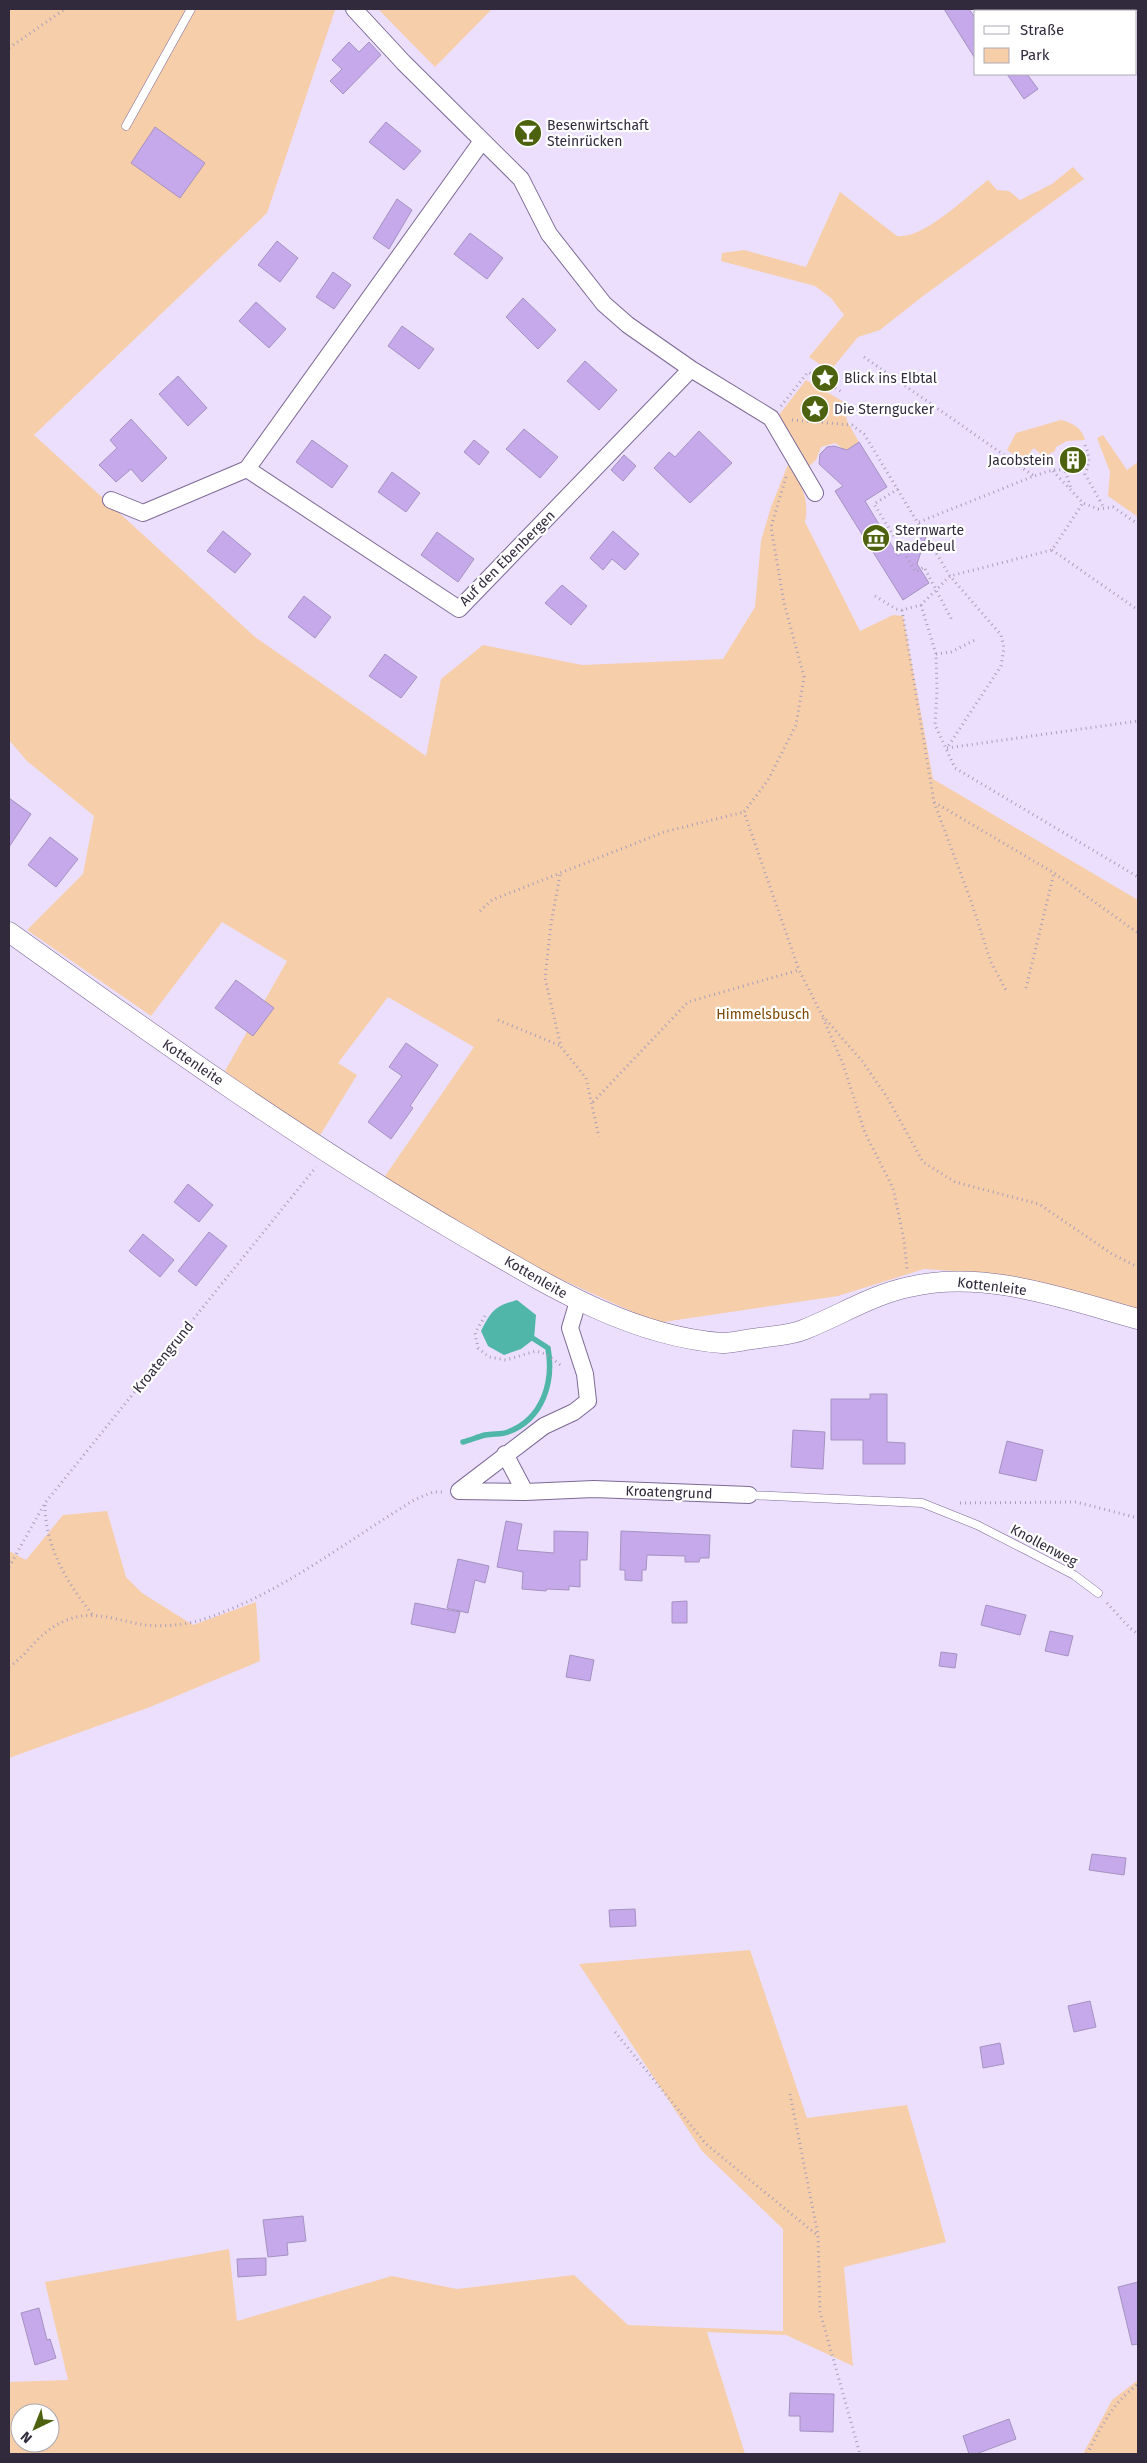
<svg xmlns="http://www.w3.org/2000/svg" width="1147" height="2463" viewBox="0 0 1147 2463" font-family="'Fira Sans',sans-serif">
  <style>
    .green { fill: #f7ceaa; fill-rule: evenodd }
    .water { fill: #50b6a9 }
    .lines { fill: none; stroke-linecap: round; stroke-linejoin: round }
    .stream { stroke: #50b6a9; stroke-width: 5.5 }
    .building { fill: #c6a9eb; stroke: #a592c0 }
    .service-casing { stroke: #7c6995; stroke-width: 9 }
    .minor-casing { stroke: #7c6995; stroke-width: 18 }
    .tertiary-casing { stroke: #7c6995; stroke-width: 21 }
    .path { stroke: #a99fb9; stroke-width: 3; stroke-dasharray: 1 4; stroke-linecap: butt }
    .service { stroke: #fff; stroke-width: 8 }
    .minor { stroke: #fff; stroke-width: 16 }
    .tertiary { stroke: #fff; stroke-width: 20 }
    .labels { text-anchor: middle; stroke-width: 4.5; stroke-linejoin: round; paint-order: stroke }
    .poi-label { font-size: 14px; fill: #31293c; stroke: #fff; text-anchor: start }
    .street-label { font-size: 14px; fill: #31293c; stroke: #fff }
    .park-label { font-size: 14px; fill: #7d4803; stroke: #fff }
  </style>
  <rect width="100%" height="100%" fill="#ebdffd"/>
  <path class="green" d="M 9,9 L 335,10 L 267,213 L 34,435 L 255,637 L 426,756 L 441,679 L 483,645 L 582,665 L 723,659 L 755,607 L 761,541 L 771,507 L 789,462 C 800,483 810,498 805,522 L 860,631 L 893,615 L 903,616 L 933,779 L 1138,900 L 1138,1312 L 1000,1274 L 924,1269 L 838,1296 L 657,1323 L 453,1230 L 383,1179 L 474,1047 L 388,997 L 338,1063 L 357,1075 L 316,1142 L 225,1071 L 287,961 L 222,922 L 151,1016 L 27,930 L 83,874 L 94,816 L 27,761 L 9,740 Z
    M 378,9 L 492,9 L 435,67 Z
    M 1073,167 L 1084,179 L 923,296 L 880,330 L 858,337 L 830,371 L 809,357 L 844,315 L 831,298 L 815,286 L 721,261 L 722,253 L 744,250 L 806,267 L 840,192 L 897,236 C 924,239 966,197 988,180 L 997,190 L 1009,191 L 1020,200 L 1052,184 Z
    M 806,380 L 844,402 L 847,421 L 859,442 L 846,451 L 835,443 L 821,447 L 816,460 L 809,466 L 779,415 Z
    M 1061,420 C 1073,423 1082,428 1085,440 L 1067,441 L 1056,447 L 1055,451 L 1044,457 L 1034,448 L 1030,452 L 1036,458 L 1032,467 L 1007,450 L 1016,433 Z
    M 1103,435 L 1127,470 L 1138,462 L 1138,517 L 1108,496 L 1110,472 L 1097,438 Z
    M 107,1511 L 126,1577 L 142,1593 L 193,1625 L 256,1602 L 260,1661 L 150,1707 L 9,1758 L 9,1551 L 26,1560 L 63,1515 Z
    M 750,1950 L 807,2118 L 907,2105 L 946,2242 L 844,2267 L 853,2366 L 786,2335 L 707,2332 L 745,2454 L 9,2454 L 9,2382 L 68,2380 L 45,2282 L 229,2249 L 237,2321 L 392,2276 L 457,2289 L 574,2275 L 628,2325 L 783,2331 L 783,2229 L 702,2151 L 579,1964 ZM 20,2413 L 50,2413 L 50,2443 L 20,2443 Z
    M 1138,2380 L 1138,2454 L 1083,2454 L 1112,2400 Z"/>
  <path class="water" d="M 517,1300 L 536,1315 L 534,1339 L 521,1349 L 504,1355 L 488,1346 L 481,1331 C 491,1311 495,1306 517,1300 Z"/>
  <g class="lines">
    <path class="stream" d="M 463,1442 C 470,1440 478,1437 485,1435 C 493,1433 501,1435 508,1432 C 543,1419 554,1382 548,1348 L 534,1339"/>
  </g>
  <path class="building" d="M 944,9 L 969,9 L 976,19 L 976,60 Z
    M 349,42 L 359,52 L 369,42 L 381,55 L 343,94 L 330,81 L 342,69 L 332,60 Z
    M 1007,74 L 1027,74 L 1038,89 L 1024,99 Z
    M 386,122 L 421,151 L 404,170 L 369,142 Z
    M 155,127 L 205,163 L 180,198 L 131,163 Z
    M 397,199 L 412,210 L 389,249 L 373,238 Z
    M 470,233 L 503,258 L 487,279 L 454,254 Z
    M 277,241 L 298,258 L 280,282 L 258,265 Z
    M 333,272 L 351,285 L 334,309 L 316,297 Z
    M 523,298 L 556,330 L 538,349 L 506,317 Z
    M 256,302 L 286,329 L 269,348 L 239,321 Z
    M 402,326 L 434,349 L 419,369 L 388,346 Z
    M 585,361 L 617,390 L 599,410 L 567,381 Z
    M 178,376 L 207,408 L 188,426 L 159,394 Z
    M 131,419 L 167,458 L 142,482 L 131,469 L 116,482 L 99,465 L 117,448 L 110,440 Z
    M 524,429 L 558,457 L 540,478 L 506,449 Z
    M 699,431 L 732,463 L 690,503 L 654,468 L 669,452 L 675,457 Z
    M 312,440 L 348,466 L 332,488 L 296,462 Z
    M 474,440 L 489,452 L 479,465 L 464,452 Z
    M 859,442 L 887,487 L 865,501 L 898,556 L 927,533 L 917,564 L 929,583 L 903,600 L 835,491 L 843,486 L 819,464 L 820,454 L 827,447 L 834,446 L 847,450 Z
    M1064 459a9 9 0 1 1 18 0a9 9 0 1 1-18 0Z
    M 624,455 L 636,466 L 623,481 L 611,470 Z
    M 392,472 L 420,493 L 406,512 L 378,492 Z
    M 223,531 L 251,554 L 235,573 L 207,551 Z
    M 613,531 L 639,554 L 625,570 L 612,559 L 603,570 L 590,558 Z
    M 437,532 L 474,559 L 458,582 L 421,555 Z
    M 562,585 L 587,606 L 571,625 L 545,603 Z
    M 304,596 L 331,617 L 315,638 L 288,617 Z
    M 385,654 L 417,677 L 401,698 L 369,676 Z
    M 9,798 L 31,814 L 9,847 Z
    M 50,837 L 78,859 L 56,887 L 28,865 Z
    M 236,980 L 274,1008 L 253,1036 L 215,1008 Z
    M 406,1043 L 438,1065 L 410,1106 L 413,1108 L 391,1139 L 368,1122 L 402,1076 L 389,1067 Z
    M 188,1184 L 213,1205 L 199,1222 L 174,1202 Z
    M 209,1232 L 227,1246 L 196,1286 L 178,1271 Z
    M 143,1234 L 174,1260 L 160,1277 L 129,1251 Z
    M 870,1394 L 887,1394 L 887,1442 L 905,1443 L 905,1464 L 863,1464 L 863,1440 L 831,1440 L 831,1399 L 870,1399 Z
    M 793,1430 L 825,1432 L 823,1469 L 791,1467 Z
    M 1007,1441 L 1043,1450 L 1036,1481 L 999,1473 Z
    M 506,1521 L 522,1524 L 517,1550 L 554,1553 L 554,1531 L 588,1532 L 587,1560 L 580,1560 L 580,1587 L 569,1586 L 569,1590 L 547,1589 L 546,1591 L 522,1589 L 523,1572 L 497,1567 Z
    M 621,1531 L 710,1535 L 709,1558 L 700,1558 L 699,1562 L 685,1562 L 685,1556 L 647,1555 L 646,1570 L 642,1570 L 642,1581 L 625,1580 L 625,1570 L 620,1570 Z
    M 458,1559 L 489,1566 L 485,1583 L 475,1580 L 468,1613 L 447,1608 Z
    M 687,1601 L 687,1623 L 672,1623 L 672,1602 Z
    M 415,1603 L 460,1612 L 455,1633 L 411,1624 Z
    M 986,1605 L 1026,1615 L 1020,1635 L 981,1625 Z
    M 1050,1631 L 1073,1636 L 1068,1656 L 1045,1651 Z
    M 941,1652 L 957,1654 L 955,1668 L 939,1666 Z
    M 570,1655 L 594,1660 L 590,1681 L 566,1677 Z
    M 1092,1854 L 1126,1858 L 1124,1875 L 1089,1870 Z
    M 635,1909 L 636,1926 L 610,1927 L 609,1910 Z
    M 1090,2001 L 1096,2027 L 1074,2032 L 1068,2006 Z
    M 1000,2043 L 1004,2064 L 983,2068 L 980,2047 Z
    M 303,2216 L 306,2241 L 287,2243 L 288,2255 L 268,2257 L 263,2220 Z
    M 266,2258 L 266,2275 L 238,2277 L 237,2259 Z
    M 1138,2282 L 1138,2344 L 1132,2345 L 1118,2287 Z
    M 39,2308 L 47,2340 L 50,2339 L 56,2358 L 35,2365 L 21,2313 Z
    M 790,2393 L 834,2394 L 833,2432 L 800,2431 L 800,2416 L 789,2416 Z
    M 1009,2419 L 1016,2439 L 976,2454 L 969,2454 L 963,2436 Z"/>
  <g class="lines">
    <defs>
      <path id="service" d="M 979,9 L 982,11
        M 126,126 L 191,9
        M 749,1495 L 922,1503 L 977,1525 L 1026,1550 L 1074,1575 L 1098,1593"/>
      <path id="minor" d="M 354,9 L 404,63 L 521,179 L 549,234 L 604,304 L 628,325 L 691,369 L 771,418 L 815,493
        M 247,469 L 459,609 L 691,369
        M 111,500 L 143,513 L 247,469 L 482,141
        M 578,1301 L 570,1328 L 585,1374 L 588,1401 L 574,1412 L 544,1426 L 459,1491 L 525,1492 L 594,1489 L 749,1495
        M 505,1454 L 525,1492"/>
      <path id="tertiary" d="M 9,932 C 158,1039 308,1146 467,1238 C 546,1284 629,1336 722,1343 C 732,1343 743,1340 753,1339 C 769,1336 788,1336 803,1330 C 839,1316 871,1295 909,1287 C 985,1269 1065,1299 1138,1319"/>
    </defs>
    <use href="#service" class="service-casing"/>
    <use href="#minor" class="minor-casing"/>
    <use href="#tertiary" class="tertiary-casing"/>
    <path class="path" d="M 9,48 L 65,9
      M 864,357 L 1034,476
      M 781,406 L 808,372 L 842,392
      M 792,420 L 852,425 L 864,434 L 950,576 L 1001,635 L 1004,648 L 1001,666 L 947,748
      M 1085,445 C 1090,456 1090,463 1085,474 L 1104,508
      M 1053,471 L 1083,503 L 1098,509 L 1113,507 L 1138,524
      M 786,477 L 771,527 L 784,603 L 804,677 L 796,725 L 768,780 L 744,812 L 799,970 L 822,1015 L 862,1061 L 887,1097 L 923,1162 L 955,1182 L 1039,1204 L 1112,1254 L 1138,1267
      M 898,489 L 874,504 L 916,572 L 924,567 L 953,622
      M 919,522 L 1034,476 C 1041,474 1047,471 1054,470 C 1066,469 1080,474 1085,459 L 1081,450 C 1072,443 1066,449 1062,456 C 1063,467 1068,478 1071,489
      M 1052,550 L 1138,610
      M 875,596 L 896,609 L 902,610 L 921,605 L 950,576 L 1052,550 L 1083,503
      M 921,605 L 936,654 L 937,691 L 935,725 L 955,768 L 1138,877
      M 902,610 L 934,802 L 1054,873 L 1138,933
      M 936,654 L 951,652 L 975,640
      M 947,748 L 1138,721
      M 934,802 L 971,901 L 991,962 L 1007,992
      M 560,875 L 551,924 L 545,978 L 561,1047 L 586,1078 L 599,1137
      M 480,911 L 492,900 L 664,832 L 744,812
      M 1026,988 L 1054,873
      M 823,1018 L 843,1064 L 865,1133 L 893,1188 L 904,1240 L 907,1269
      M 498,1020 L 561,1046
      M 593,1102 L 688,1002 L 799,970
      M 485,1316 L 475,1333 L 478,1348 L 489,1357 L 506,1360 L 536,1351 L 546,1354 L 563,1367
      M 960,1503 L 1076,1502 L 1138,1518
      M 45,1505 C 45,1546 67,1583 92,1614
      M 9,1567 L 45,1503 L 316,1167
      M 1107,1603 L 1130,1628 L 1138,1634
      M 9,1667 C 32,1651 37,1632 67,1620 C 93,1609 119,1621 145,1625 C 163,1627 184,1625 201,1620 C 280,1595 346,1541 416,1499 L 433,1492 L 444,1492
      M 615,2032 L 706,2144 L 817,2235
      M 790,2094 L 818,2235 L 820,2312 L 860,2454
      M 1087,2454 C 1103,2424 1111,2405 1138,2384"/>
    <use href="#service" class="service"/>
    <use href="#minor" class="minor"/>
    <use href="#tertiary" class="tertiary"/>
  </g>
  <defs>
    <symbol id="bar-disc" viewBox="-11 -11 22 22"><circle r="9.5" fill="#4d620e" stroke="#fff"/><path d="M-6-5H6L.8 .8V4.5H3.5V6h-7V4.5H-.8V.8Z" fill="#fff"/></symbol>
    <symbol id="sight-disc" viewBox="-11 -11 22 22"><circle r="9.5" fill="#4d620e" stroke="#fff"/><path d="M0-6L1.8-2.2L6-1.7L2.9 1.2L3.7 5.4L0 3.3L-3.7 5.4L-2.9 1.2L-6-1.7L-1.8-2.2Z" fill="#fff"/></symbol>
    <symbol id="building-disc" viewBox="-11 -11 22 22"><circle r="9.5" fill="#4d620e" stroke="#fff"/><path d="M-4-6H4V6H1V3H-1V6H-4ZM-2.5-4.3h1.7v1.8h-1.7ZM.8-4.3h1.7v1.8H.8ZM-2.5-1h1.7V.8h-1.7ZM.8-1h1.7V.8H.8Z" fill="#fff"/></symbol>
    <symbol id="museum-disc" viewBox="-11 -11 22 22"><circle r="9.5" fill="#4d620e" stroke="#fff"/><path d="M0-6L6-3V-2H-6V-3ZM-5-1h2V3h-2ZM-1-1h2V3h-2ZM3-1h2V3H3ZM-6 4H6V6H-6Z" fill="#fff"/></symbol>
  </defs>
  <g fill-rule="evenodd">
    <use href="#bar-disc" x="512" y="117" width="32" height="32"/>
    <use href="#sight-disc" x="809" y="362" width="32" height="32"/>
    <use href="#sight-disc" x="799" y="393" width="32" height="32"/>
    <use href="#building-disc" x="1057" y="444" width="32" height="32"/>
    <use href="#museum-disc" x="860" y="522" width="32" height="32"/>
  </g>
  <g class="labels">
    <g class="poi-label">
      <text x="547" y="130">Besenwirtschaft<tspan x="547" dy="16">Steinrücken</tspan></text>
      <text x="844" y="383">Blick ins Elbtal</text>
      <text x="834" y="414">Die Sterngucker</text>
      <text x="1054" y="465" text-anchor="end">Jacobstein</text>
      <text x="895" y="535">Sternwarte<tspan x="895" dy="16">Radebeul</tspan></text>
    </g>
    <g class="street-label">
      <text transform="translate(507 558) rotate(-45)" y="5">Auf den Ebenbergen</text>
      <text transform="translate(193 1062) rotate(34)" y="5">Kottenleite</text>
      <text transform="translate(536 1277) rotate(30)" y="5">Kottenleite</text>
      <text transform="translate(992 1286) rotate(7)" y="5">Kottenleite</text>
      <text transform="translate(163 1357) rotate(-51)" y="5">Kroatengrund</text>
      <text transform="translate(669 1492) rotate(2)" y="5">Kroatengrund</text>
      <text transform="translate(1044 1545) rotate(28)" y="5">Knollenweg</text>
    </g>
    <g class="park-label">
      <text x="763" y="1019">Himmelsbusch</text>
    </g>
  </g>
  <rect width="1147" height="2463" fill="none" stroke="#31293c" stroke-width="20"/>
  <rect x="974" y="10" width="162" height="65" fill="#ffffff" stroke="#ada9b1"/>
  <rect x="984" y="26" width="25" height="8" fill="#ffffff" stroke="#ada9b1"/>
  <text x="1020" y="35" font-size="15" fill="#31293c">Straße</text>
  <rect x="984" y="48" width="25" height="15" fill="#f7ceaa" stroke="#ada9b1"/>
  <text x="1020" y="60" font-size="15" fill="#31293c">Park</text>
  <g transform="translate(35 2428) rotate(223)"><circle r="24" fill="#ffffff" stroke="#ada9b1"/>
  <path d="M0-4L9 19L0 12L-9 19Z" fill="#4d620e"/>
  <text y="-8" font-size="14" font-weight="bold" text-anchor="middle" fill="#31293c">N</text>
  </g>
</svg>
